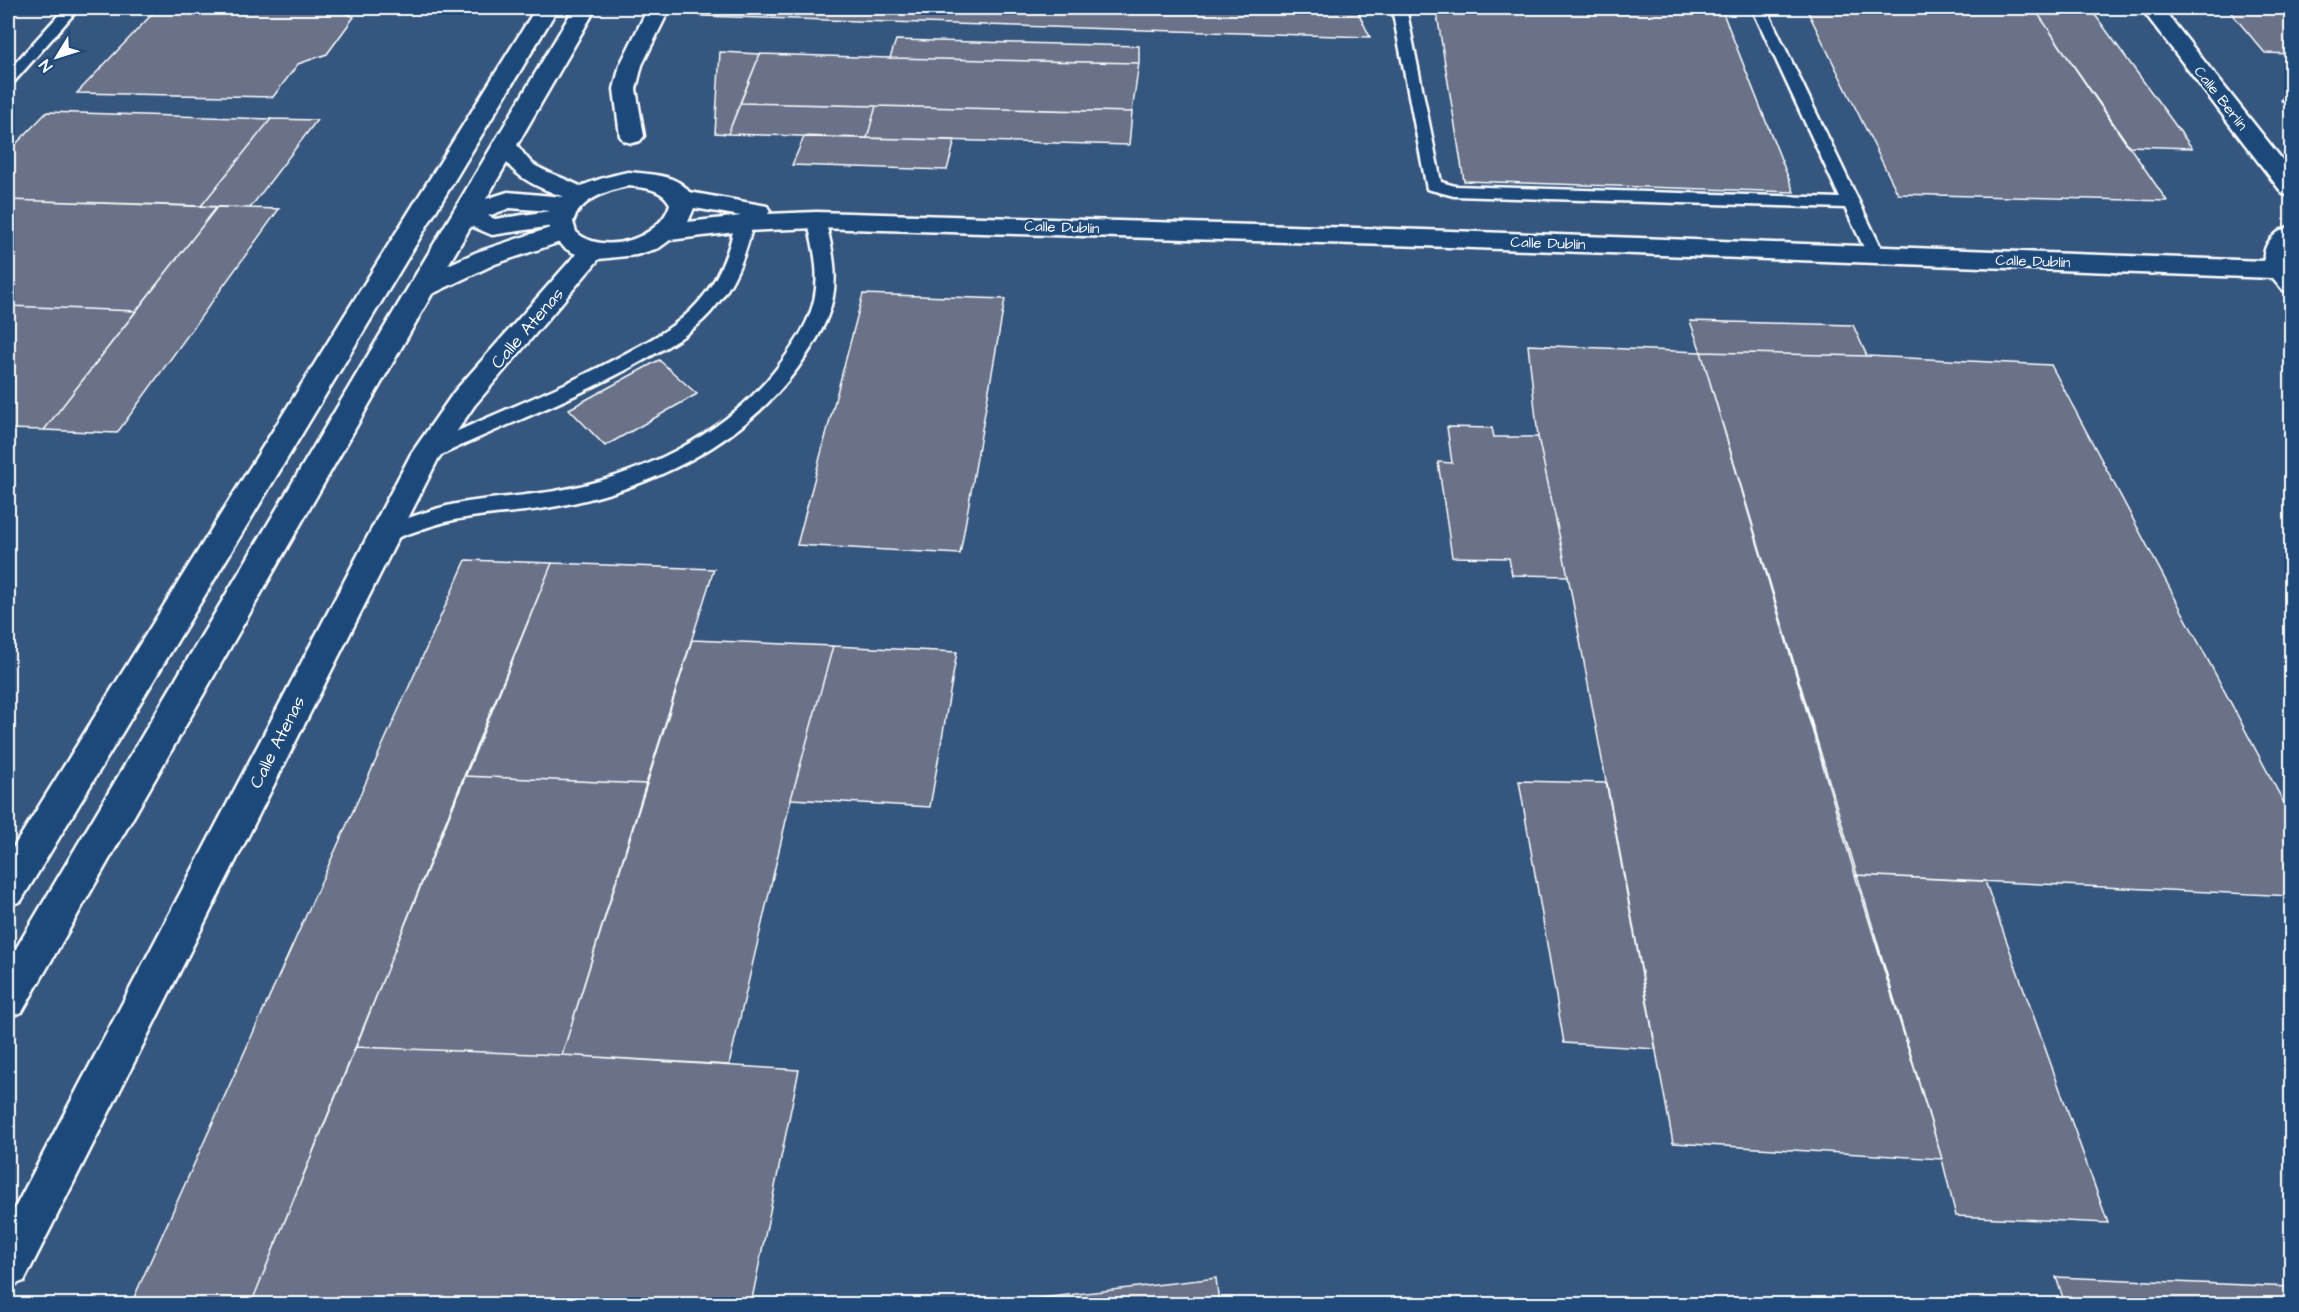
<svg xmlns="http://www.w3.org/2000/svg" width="2299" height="1312" viewBox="0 0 2299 1312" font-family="'Architects Daughter',sans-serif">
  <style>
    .built { fill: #35567e }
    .building { fill: #697289; stroke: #fff; stroke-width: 1.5 }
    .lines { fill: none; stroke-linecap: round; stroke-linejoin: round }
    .service-casing { stroke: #fff; stroke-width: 5 }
    .minor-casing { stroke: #fff; stroke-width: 5 }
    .secondary-casing { stroke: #fff; stroke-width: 5 }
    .service { fill: #1f4a7a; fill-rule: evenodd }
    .minor { fill: #1f4a7a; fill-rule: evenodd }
    .secondary { fill: #1f4a7a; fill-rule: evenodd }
    .labels { text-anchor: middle; stroke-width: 4.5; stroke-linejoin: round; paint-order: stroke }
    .far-street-label { font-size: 15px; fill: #fff; stroke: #1f4a7a }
    .street-label { font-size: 18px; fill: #fff; stroke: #1f4a7a }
  </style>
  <rect width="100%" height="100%" fill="#1f4a7a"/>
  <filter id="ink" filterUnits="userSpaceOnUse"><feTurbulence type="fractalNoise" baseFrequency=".0167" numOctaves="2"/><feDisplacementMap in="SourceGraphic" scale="12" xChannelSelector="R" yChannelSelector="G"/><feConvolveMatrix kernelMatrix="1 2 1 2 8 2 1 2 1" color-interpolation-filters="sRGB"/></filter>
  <g filter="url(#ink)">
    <path class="built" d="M 8,8 L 2291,8 L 2291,1304 L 8,1304 Z"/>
    <path class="building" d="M 158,8 L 346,8 L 343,12 L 354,17 L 327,54 L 298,64 L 273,97 L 77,93 Z
      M 707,8 L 1356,8 L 1370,37 L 703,16 Z
      M 1436,8 L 1721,8 L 1794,192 L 1464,181 Z
      M 1806,8 L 2034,8 L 2167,201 L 1898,194 Z
      M 2034,8 L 2090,8 L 2192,148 L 2128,146 Z
      M 2227,8 L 2292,8 L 2292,54 L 2265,53 Z
      M 896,40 L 1139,46 L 1139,63 L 890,58 Z
      M 720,52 L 760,54 L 728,134 L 715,133 Z
      M 760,54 L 890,58 L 1139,63 L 1132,112 L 740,103 Z
      M 740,103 L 876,106 L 867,138 L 728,134 Z
      M 876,106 L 1132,112 L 1129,145 L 867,138 Z
      M 47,112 L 271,119 L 201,206 L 8,200 L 8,152 Z
      M 271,119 L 317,120 L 250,208 L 201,206 Z
      M 804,137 L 955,140 L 947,170 L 792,165 Z
      M 8,200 L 217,207 L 136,311 L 8,306 Z
      M 217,207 L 279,209 L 117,433 L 44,430 Z
      M 863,294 L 1005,299 L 960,554 L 797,545 Z
      M 8,306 L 136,311 L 44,430 L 8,429 Z
      M 1690,321 L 1853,325 L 1867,356 L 1701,352 Z
      M 1528,345 L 1701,352 L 1942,1159 L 1673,1143 L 1568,576 L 1538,437 Z
      M 1701,352 L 1867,356 L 2051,365 L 2292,818 L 2292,896 L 1855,875 Z
      M 659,360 L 697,394 L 605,446 L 569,409 Z
      M 1447,427 L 1492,428 L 1494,437 L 1538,437 L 1568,576 L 1512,575 L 1509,558 L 1452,557 L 1438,462 L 1452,463 Z
      M 466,560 L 552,563 L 251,1304 L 131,1304 Z
      M 552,563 L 714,569 L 646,784 L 464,776 Z
      M 692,640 L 833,646 L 791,799 L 729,1065 L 562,1055 Z
      M 833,646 L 957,652 L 930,807 L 791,799 Z
      M 464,776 L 646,784 L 562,1055 L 356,1047 Z
      M 1519,781 L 1607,783 L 1656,1049 L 1564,1043 Z
      M 1855,875 L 1985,881 L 2108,1223 L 1956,1216 L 1942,1159 Z
      M 356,1047 L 562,1055 L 799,1070 L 751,1304 L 251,1304 Z
      M 2056,1277 L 2292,1287 L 2292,1304 L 2065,1304 Z
      M 1216,1278 L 1219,1304 L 1006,1304 L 1006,1302 Z"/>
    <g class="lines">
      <defs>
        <path id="service" d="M 65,8 L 79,8 L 13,83 L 8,84 L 8,71 Z
          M 1392,8 L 1406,8 L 1441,182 L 1455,186 L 1840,198 L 1752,8 L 1766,8 L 1885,256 L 1882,260 L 1870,260 L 1845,208 L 1454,196 L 1427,189 Z
          M 2292,95 L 2292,105 L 2286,103 L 2283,100 L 2286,97 Z
          M 816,215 L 822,216 L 825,220 C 843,286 837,313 797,369 C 741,445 650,489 558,506 C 523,513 488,513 454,520 C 430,525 407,535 384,542 L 377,540 L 374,534 L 377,528 C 401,521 426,511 451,505 C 485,498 520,497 555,491 C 638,477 725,436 777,368 C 819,313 825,287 807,220 L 810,216 Z
          M 744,218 L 750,219 L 753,223 C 746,256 733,287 710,313 C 692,333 667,347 644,360 C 576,399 503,425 433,459 L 426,461 L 419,459 L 416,454 L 419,449 C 489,415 562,389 630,351 C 654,338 678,325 697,304 C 718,281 729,253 735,223 L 738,219 Z"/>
        <path id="minor" d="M 648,8 L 670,8 L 642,65 L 636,89 L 644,136 L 640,141 L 632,143 L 624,141 L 620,136 L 614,89 L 620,65 Z
          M 2141,8 L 2162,8 L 2292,172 L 2292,196 L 2283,194 Z
          M 628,172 C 648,174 677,174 689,192 L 767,206 L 770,211 L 768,214 L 816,212 L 1423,230 L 2264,261 C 2262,244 2276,230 2292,226 L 2292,248 L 2289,258 L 2292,266 L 2292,292 L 2283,290 L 2273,278 L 1423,246 L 816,228 L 744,231 L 670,240 L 659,248 L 636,255 L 599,259 L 474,406 L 438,459 L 24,1281 L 8,1287 L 8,1221 L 411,454 L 454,392 L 576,254 C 564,249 554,241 550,229 C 540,193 603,177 628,172 ZM 628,186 C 644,188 662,188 670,204 C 661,238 604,257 576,232 L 573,222 C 579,200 608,190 628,186 ZM 694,208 L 741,216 L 688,222 Z"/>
        <path id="secondary" d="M 536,8 L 558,8 L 21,901 L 8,906 L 8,856 Z
          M 574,8 L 596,8 L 517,145 C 522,151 527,159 533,164 C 547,174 586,185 593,195 L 590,200 L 579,202 L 581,205 L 578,210 L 571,212 L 574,217 L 571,222 L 564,224 L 572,226 L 576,232 L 572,238 L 495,264 L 432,294 L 22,1012 L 8,1017 L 8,962 ZM 507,163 C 521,181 543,189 564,197 L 508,192 L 486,199 ZM 510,208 L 550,211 L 495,219 L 488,216 ZM 559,225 L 477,252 L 448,265 L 471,226 L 492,235 Z"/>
      </defs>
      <use href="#service" class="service-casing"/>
      <use href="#minor" class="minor-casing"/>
      <use href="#secondary" class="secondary-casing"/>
      <use href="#service" class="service"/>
      <use href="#minor" class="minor"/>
      <use href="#secondary" class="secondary"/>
    </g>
  </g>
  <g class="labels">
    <g class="far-street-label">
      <text transform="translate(2221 98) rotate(52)" y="5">Calle Berlín</text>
      <text transform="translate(1062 227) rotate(2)" y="5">Calle Dublín</text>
      <text transform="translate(1548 243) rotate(2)" y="5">Calle Dublín</text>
      <text transform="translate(2033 261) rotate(2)" y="5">Calle Dublín</text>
    </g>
    <g class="street-label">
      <text transform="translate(527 328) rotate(-49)" y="6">Calle Atenas</text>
      <text transform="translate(277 742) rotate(-63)" y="6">Calle Atenas</text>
    </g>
  </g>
  <rect width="2299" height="1312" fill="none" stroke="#1f4a7a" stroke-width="30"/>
  <rect x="15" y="15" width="2269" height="1282" fill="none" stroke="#fff" stroke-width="2" filter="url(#ink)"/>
  <g transform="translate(57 57) rotate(232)" stroke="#1f4a7a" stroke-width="4.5" paint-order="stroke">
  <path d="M0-4.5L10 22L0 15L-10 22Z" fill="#ffffff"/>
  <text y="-9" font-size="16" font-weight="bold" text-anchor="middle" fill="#ffffff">N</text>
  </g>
</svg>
